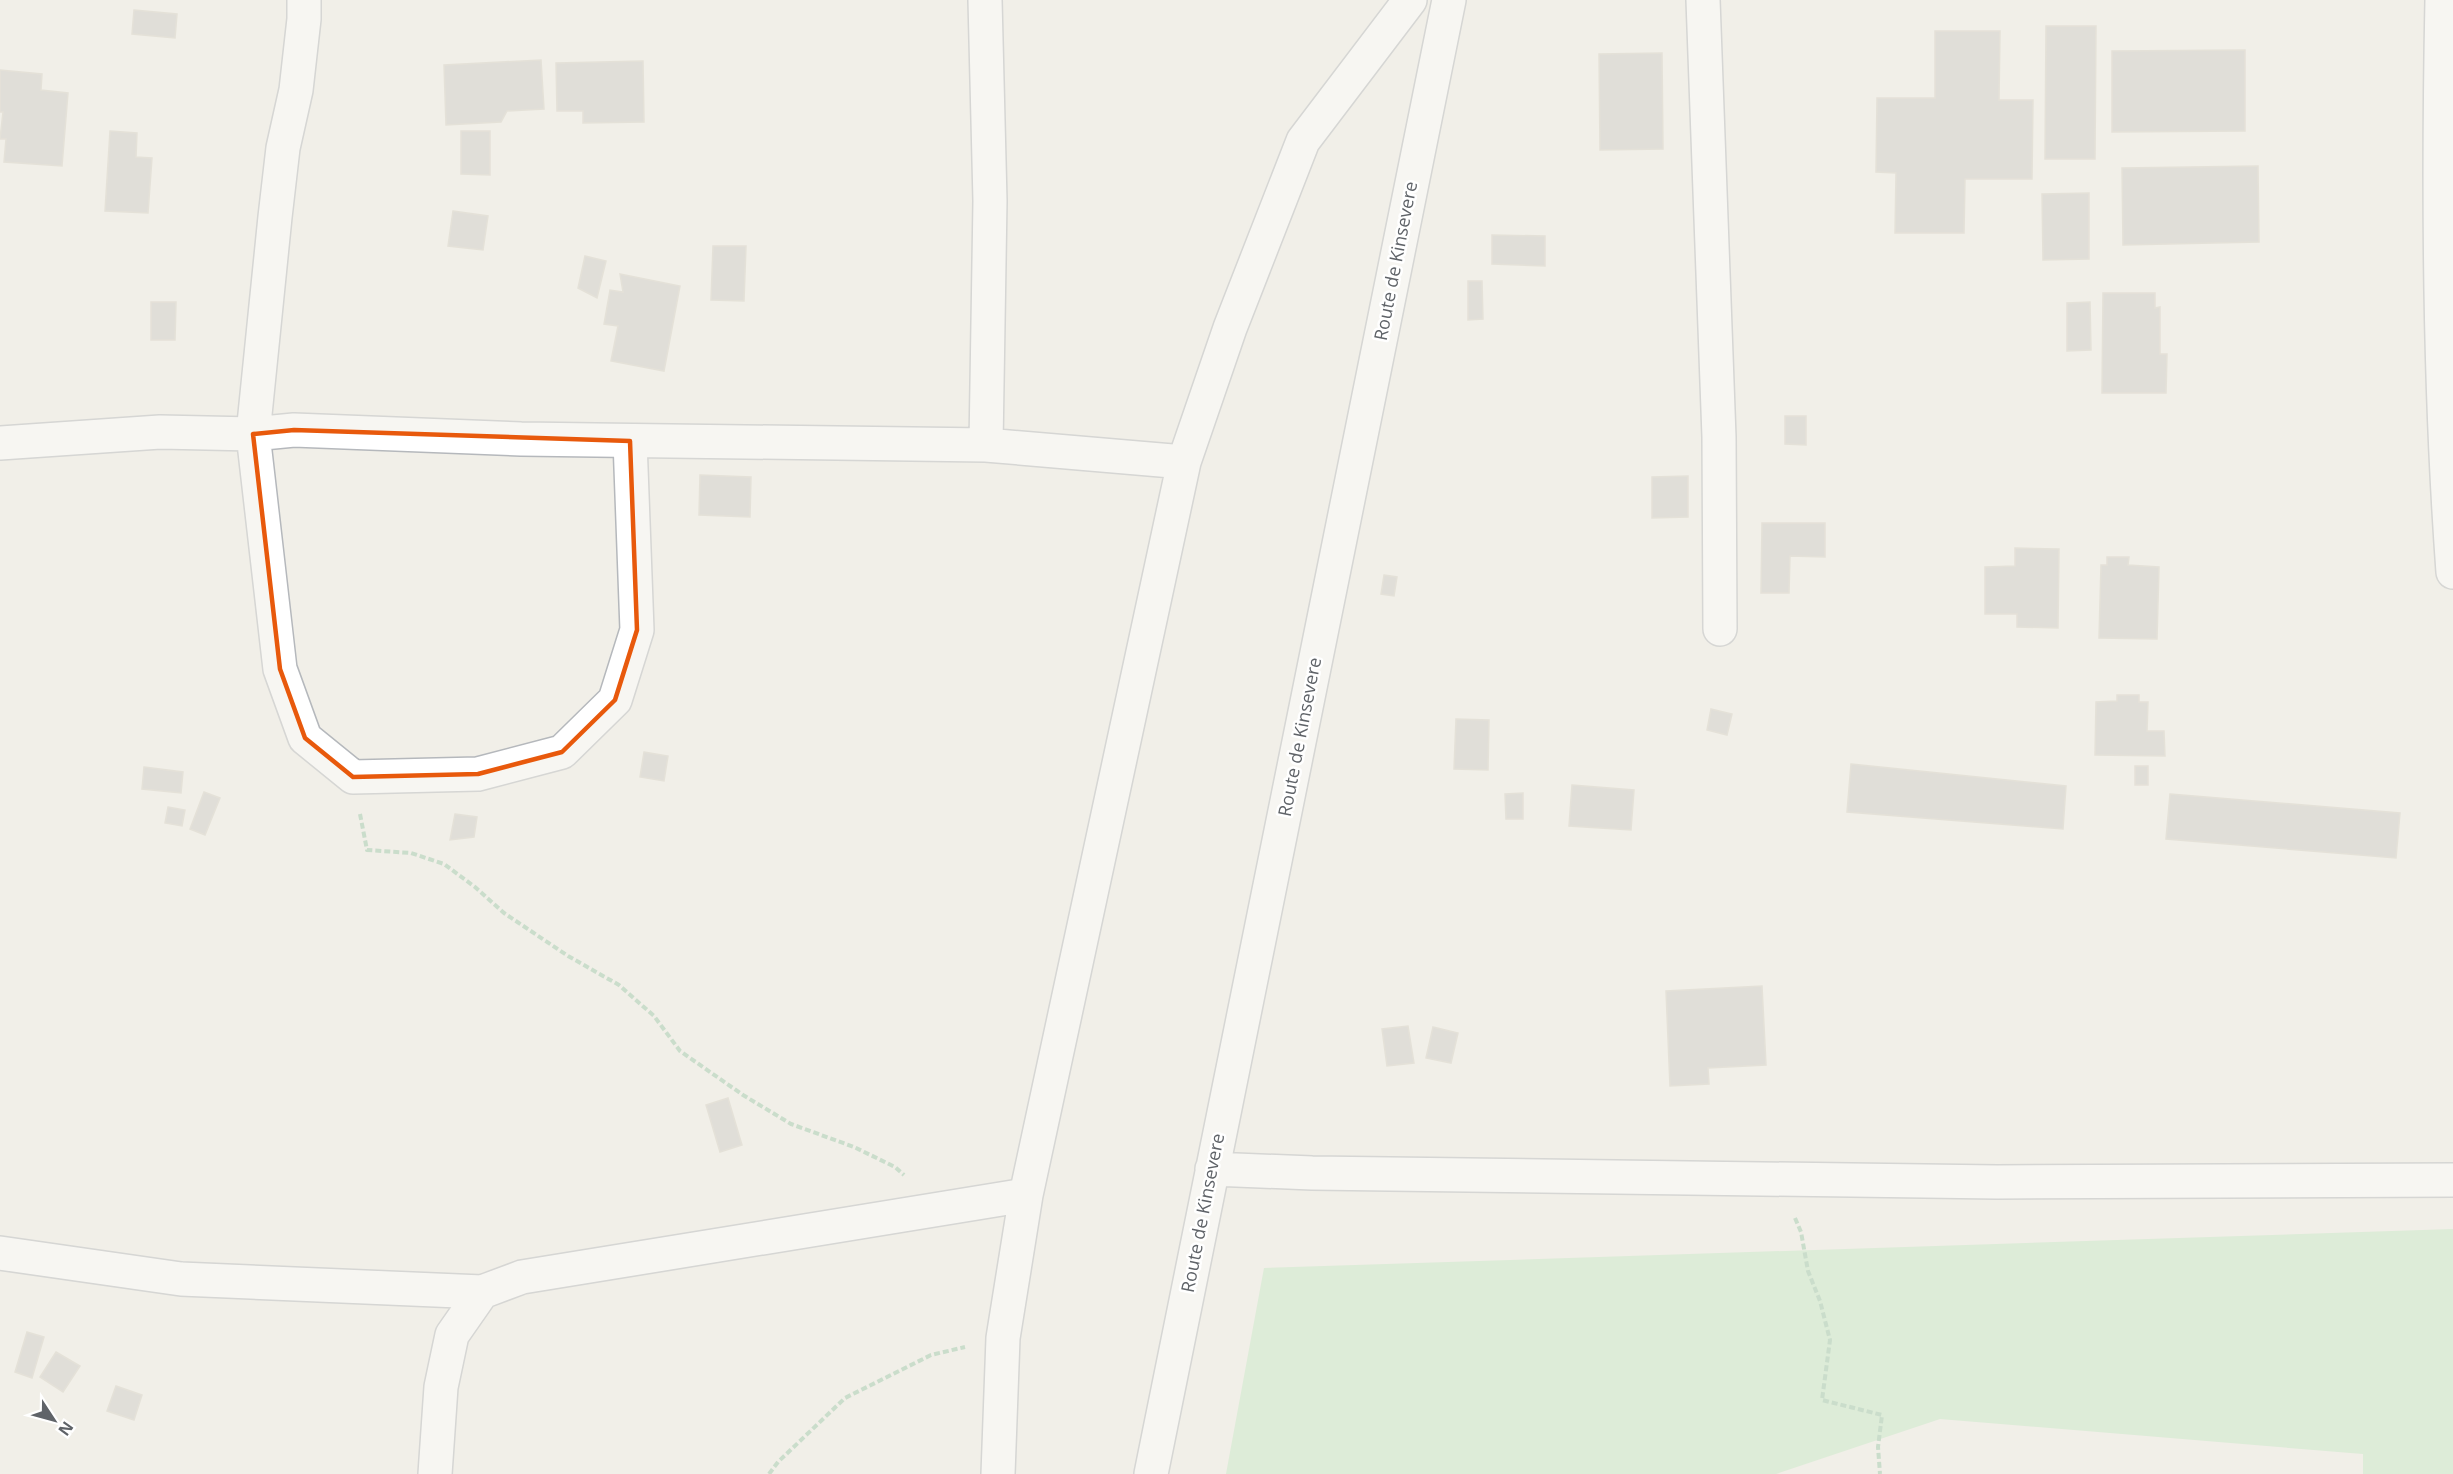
<svg xmlns="http://www.w3.org/2000/svg" width="2453" height="1474" viewBox="0 0 2453 1474" font-family="'Open Sans',sans-serif">
  <style>
    .green { fill: #c5e8c5 }
    .building { fill: #cccac5; stroke: #d6d1c6; stroke-width: 1.5 }
    .lines { fill: none; stroke-linecap: round; stroke-linejoin: round }
    .minor-casing { stroke: #b5b8bc; stroke-width: 36 }
    .path { stroke: #9cc7a9; stroke-width: 4; stroke-dasharray: 6 3; stroke-linecap: butt }
    .minor { stroke: #fff; stroke-width: 33 }
    .marked { fill: none; stroke: #e8590c; stroke-width: 4.5; stroke-linejoin: round }
    .labels { text-anchor: middle; stroke-width: 5; stroke-linejoin: round; paint-order: stroke }
    .street-label { font-size: 18px; fill: #5f6368; stroke: #fff }
  </style>
  <rect width="100%" height="100%" fill="#f1efe8"/>
  <path class="green" d="M 2453,1229 L 2453,1474 L 2363,1474 L 2363,1454 L 1940,1419 L 1776,1474 L 1226,1474 L 1264,1268 Z"/>
  <path class="building" d="M 134,10 L 177,14 L 175,38 L 132,34 Z
    M 2046,26 L 2096,26 L 2095,159 L 2045,159 Z
    M 1935,31 L 2000,31 L 1999,100 L 2033,100 L 2032,179 L 1965,179 L 1964,233 L 1895,233 L 1896,173 L 1876,172 L 1877,98 L 1935,98 Z
    M 2245,50 L 2245,131 L 2112,132 L 2112,51 Z
    M 1662,53 L 1663,149 L 1600,150 L 1599,54 Z
    M 541,60 L 544,109 L 507,111 L 501,122 L 446,125 L 444,65 Z
    M 643,61 L 644,122 L 583,123 L 583,111 L 557,111 L 556,63 Z
    M 0,70 L 42,74 L 41,90 L 68,93 L 62,166 L 4,162 L 6,139 L 0,139 L 3,112 L 0,112 Z
    M 110,131 L 137,133 L 136,157 L 152,158 L 148,213 L 105,211 Z
    M 461,131 L 490,131 L 490,175 L 461,174 Z
    M 2258,166 L 2259,242 L 2123,245 L 2122,168 Z
    M 2089,193 L 2089,259 L 2043,260 L 2042,194 Z
    M 453,211 L 488,216 L 483,250 L 448,246 Z
    M 1492,235 L 1545,236 L 1545,266 L 1492,264 Z
    M 713,246 L 746,246 L 744,301 L 711,300 Z
    M 585,256 L 606,261 L 597,298 L 578,288 Z
    M 620,274 L 680,286 L 664,371 L 611,361 L 618,326 L 604,324 L 610,290 L 623,292 Z
    M 1468,281 L 1482,281 L 1483,319 L 1468,320 Z
    M 2103,293 L 2155,293 L 2155,308 L 2160,307 L 2160,354 L 2167,354 L 2166,393 L 2102,393 Z
    M 151,302 L 176,302 L 175,340 L 151,340 Z
    M 2090,302 L 2091,350 L 2067,351 L 2067,303 Z
    M 1785,416 L 1806,416 L 1806,445 L 1785,444 Z
    M 700,475 L 751,477 L 750,517 L 699,515 Z
    M 1688,476 L 1688,517 L 1652,518 L 1652,477 Z
    M 1762,523 L 1825,523 L 1825,557 L 1790,556 L 1789,593 L 1761,593 Z
    M 2015,548 L 2059,549 L 2058,628 L 2017,627 L 2017,614 L 1985,614 L 1985,567 L 2015,566 Z
    M 2107,557 L 2129,557 L 2128,565 L 2159,567 L 2157,639 L 2099,638 L 2101,565 L 2107,565 Z
    M 1384,575 L 1397,577 L 1394,596 L 1381,594 Z
    M 2117,695 L 2139,695 L 2139,702 L 2148,702 L 2147,731 L 2164,731 L 2165,756 L 2095,755 L 2096,702 L 2117,701 Z
    M 1711,709 L 1732,714 L 1727,735 L 1707,730 Z
    M 1456,719 L 1489,720 L 1488,770 L 1454,769 Z
    M 644,752 L 668,756 L 664,781 L 640,777 Z
    M 1851,764 L 2066,786 L 2063,829 L 1847,812 Z
    M 2135,766 L 2148,766 L 2148,785 L 2135,785 Z
    M 144,767 L 183,772 L 181,793 L 142,789 Z
    M 1572,785 L 1634,790 L 1631,830 L 1569,826 Z
    M 204,792 L 220,798 L 205,835 L 190,829 Z
    M 1523,793 L 1523,819 L 1506,819 L 1505,794 Z
    M 2170,794 L 2400,813 L 2396,858 L 2166,839 Z
    M 168,807 L 185,810 L 182,826 L 165,823 Z
    M 455,814 L 477,817 L 474,837 L 450,840 Z
    M 1762,986 L 1766,1065 L 1708,1068 L 1709,1084 L 1670,1086 L 1666,991 Z
    M 1408,1026 L 1414,1063 L 1387,1066 L 1382,1029 Z
    M 1433,1027 L 1458,1033 L 1451,1063 L 1426,1058 Z
    M 728,1098 L 742,1145 L 720,1152 L 706,1105 Z
    M 27,1332 L 44,1337 L 32,1378 L 15,1372 Z
    M 56,1352 L 80,1366 L 63,1392 L 40,1377 Z
    M 116,1386 L 142,1395 L 134,1420 L 107,1411 Z"/>
  <g class="lines">
    <defs>
      <path id="minor" d="M 304,0 L 304,19 L 296,90 L 283,148 L 275,217 L 253,434 L 280,669 L 305,738 L 353,777 L 478,774 L 562,752 L 615,700 L 637,630 L 630,441
        M 985,0 L 990,201 L 986,445
        M 1703,0 L 1719,437 L 1720,629
        M 2442,0 C 2438,190 2439,382 2453,572
        M 0,443 L 160,432 L 253,434 L 294,430 L 521,439 L 986,445 L 1184,462
        M 1212,1169 L 1312,1173 L 1997,1182 L 2453,1180
        M 0,1253 L 181,1279 L 482,1292
        M 435,1474 L 441,1387 L 452,1335 L 482,1292 L 522,1277 L 1026,1195
        M 998,1474 L 1003,1338 L 1026,1195 L 1184,462 L 1230,328 L 1303,141 L 1410,0
        M 1151,1474 L 1449,0"/>
    </defs>
    <use href="#minor" class="minor-casing"/>
    <path class="path" d="M 360,814 L 367,850 L 411,853 L 444,864 L 475,887 L 504,913 L 568,956 L 619,985 L 654,1016 L 680,1051 L 743,1095 L 791,1124 L 854,1147 L 895,1167 L 904,1175
      M 1795,1218 L 1801,1232 L 1808,1271 L 1820,1301 L 1830,1340 L 1822,1400 L 1882,1415 L 1878,1447 L 1880,1474
      M 769,1474 L 778,1462 L 845,1398 L 931,1355 L 965,1347"/>
    <use href="#minor" class="minor"/>
  </g>
  <path d="M0 0H2453V1474H0ZM 294,430 L 630,441 L 637,630 L 615,700 L 562,752 L 478,774 L 353,777 L 305,738 L 280,669 L 253,434 Z" fill="#f1efe8" fill-opacity=".55" fill-rule="evenodd"/>
  <path class="marked" d="M 294,430 L 630,441 L 637,630 L 615,700 L 562,752 L 478,774 L 353,777 L 305,738 L 280,669 L 253,434 Z"/>
  <g class="labels">
    <g class="street-label">
      <text transform="translate(1396 261) rotate(-79)" y="6">Route de Kinsevere</text>
      <text transform="translate(1300 737) rotate(-79)" y="6">Route de Kinsevere</text>
      <text transform="translate(1203 1213) rotate(-79)" y="6">Route de Kinsevere</text>
    </g>
  </g>
  <g transform="translate(54 1420) rotate(126)" stroke="#ffffff" stroke-width="4.5" paint-order="stroke">
  <path d="M0-4.5L10 22L0 15L-10 22Z" fill="#5f6368"/>
  <text y="-9" font-size="16" font-weight="bold" text-anchor="middle" fill="#5f6368">N</text>
  </g>
</svg>
